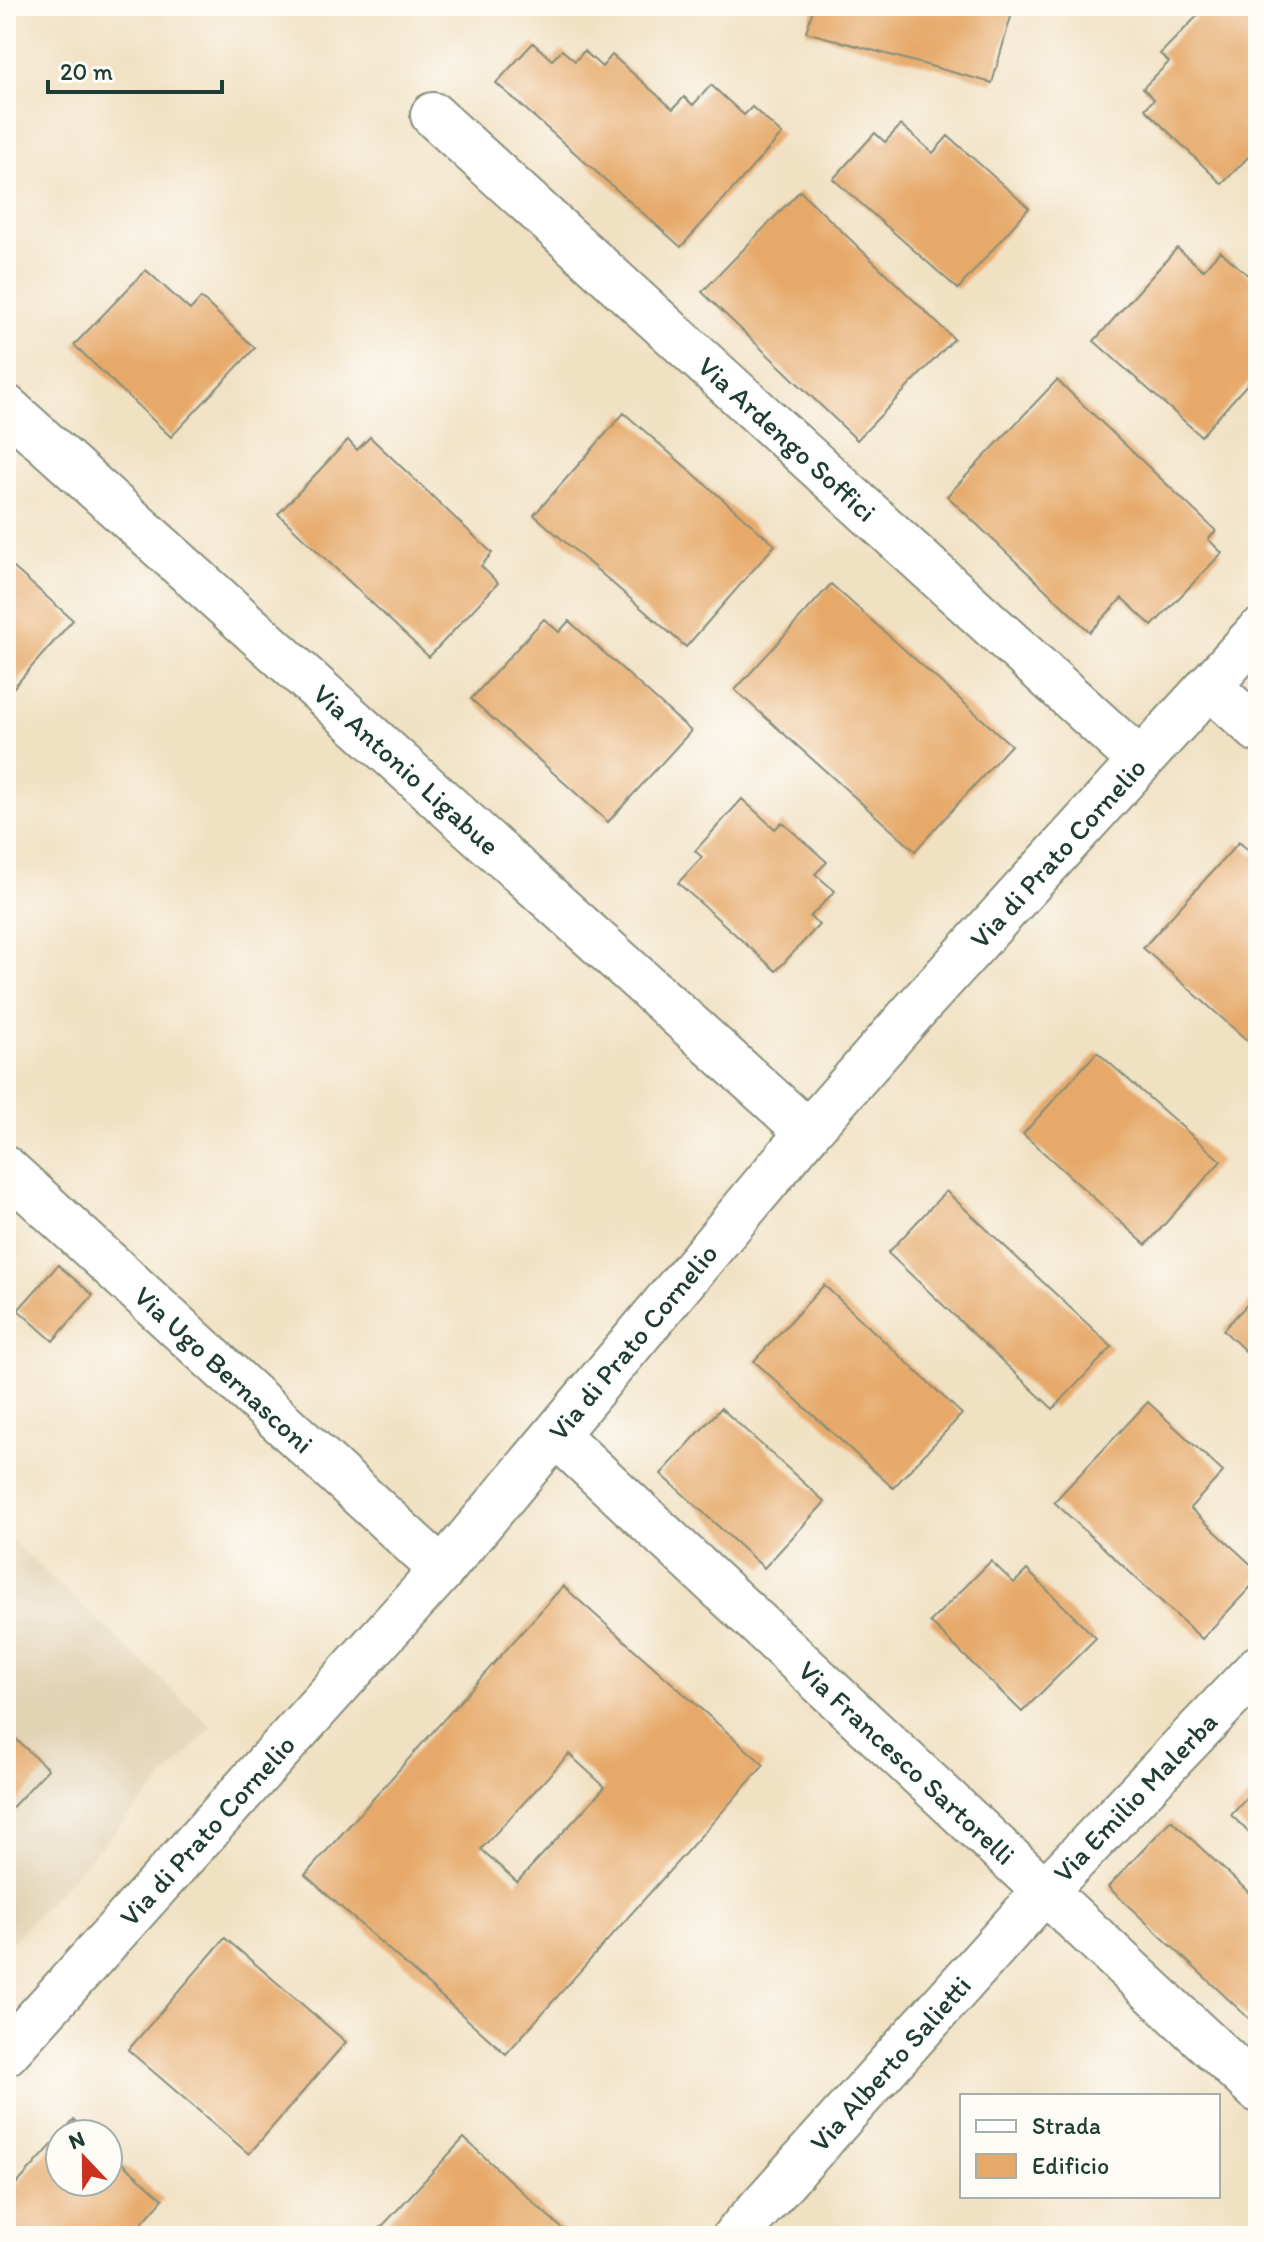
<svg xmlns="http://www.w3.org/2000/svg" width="1264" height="2242" viewBox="0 0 1264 2242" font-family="Itim,sans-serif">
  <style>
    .built { fill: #e2d3b5 }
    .building { fill: #e6a969; fill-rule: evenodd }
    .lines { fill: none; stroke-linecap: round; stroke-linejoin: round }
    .street-casing { stroke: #888f7c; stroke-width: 48 }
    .secondary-casing { stroke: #888f7c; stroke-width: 48 }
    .street { stroke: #fff; stroke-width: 44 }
    .secondary { stroke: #fff; stroke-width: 44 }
    .labels { text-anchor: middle; stroke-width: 7; stroke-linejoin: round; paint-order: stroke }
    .street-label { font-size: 28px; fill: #1f3d34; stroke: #fdfcf7 }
  </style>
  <rect width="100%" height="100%" fill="#fdfcf7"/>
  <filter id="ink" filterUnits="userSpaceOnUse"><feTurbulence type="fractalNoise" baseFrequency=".0125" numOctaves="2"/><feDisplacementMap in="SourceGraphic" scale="16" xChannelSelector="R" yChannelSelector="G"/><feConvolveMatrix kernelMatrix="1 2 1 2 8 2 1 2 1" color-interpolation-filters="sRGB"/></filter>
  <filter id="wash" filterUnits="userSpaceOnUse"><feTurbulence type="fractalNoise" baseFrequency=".006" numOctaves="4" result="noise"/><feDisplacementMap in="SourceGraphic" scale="32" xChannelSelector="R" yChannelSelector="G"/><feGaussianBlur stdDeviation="1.8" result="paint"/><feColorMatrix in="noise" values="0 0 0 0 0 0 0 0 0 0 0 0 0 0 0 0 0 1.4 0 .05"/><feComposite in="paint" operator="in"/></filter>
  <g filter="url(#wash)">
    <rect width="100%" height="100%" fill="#f1e1c3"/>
    <path class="built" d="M 6,1535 L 212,1727 L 6,1948 Z"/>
    <g id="blocks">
      <path class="building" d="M 814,6 L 1014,6 L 992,83 L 806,32 Z
        M 1207,6 L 1258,6 L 1258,147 L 1222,184 L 1145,109 L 1154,99 L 1143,88 L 1169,62 L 1160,54 Z
        M 533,43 L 552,60 L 562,50 L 575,61 L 584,51 L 602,67 L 612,55 L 673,109 L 684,97 L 693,105 L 711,85 L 744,115 L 752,107 L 782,134 L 681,247 L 496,83 Z
        M 901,125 L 933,153 L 948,136 L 1029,208 L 958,289 L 833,179 L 875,133 L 885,142 Z
        M 800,191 L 954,339 L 857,440 L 702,292 Z
        M 1177,248 L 1203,270 L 1220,251 L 1258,284 L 1258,372 L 1201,436 L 1094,341 Z
        M 146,270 L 190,310 L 201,298 L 255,348 L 171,437 L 74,345 Z
        M 1057,380 L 1216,531 L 1208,539 L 1222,553 L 1152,626 L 1122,598 L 1090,632 L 947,496 Z
        M 624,413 L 775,545 L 686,647 L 534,515 Z
        M 370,437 L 492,553 L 481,566 L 498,583 L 429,657 L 278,514 L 348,440 L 357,450 Z
        M 6,561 L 73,620 L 6,696 Z
        M 831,584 L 1011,745 L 915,851 L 735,690 Z
        M 544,619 L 559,632 L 569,621 L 691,731 L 608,822 L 471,699 Z
        M 742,799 L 775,829 L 782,822 L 827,862 L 815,874 L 835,891 L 810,917 L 819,925 L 776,971 L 678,883 L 702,857 L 695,851 Z
        M 1239,842 L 1258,859 L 1258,1050 L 1143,948 Z
        M 1097,1052 L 1221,1161 L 1146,1245 L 1023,1134 Z
        M 946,1191 L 1112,1347 L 1053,1409 L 888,1253 Z
        M 58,1265 L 93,1295 L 53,1341 L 18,1310 Z
        M 824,1285 L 962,1414 L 893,1488 L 754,1361 Z
        M 1258,1293 L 1258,1363 L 1223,1330 Z
        M 1148,1402 L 1223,1472 L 1190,1508 L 1258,1571 L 1258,1579 L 1202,1639 L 1054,1502 Z
        M 721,1408 L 825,1502 L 764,1568 L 661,1474 Z
        M 991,1561 L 1014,1583 L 1027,1570 L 1096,1638 L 1022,1712 L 930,1622 Z
        M 563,1586 L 764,1765 L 506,2054 L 305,1875 ZM 569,1754 L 605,1787 L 517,1882 L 481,1849 Z
        M 6,1730 L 48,1769 L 6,1814 Z
        M 1258,1786 L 1258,1841 L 1231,1815 Z
        M 1171,1820 L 1258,1901 L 1258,2027 L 1108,1887 Z
        M 225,1938 L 346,2042 L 249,2154 L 128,2050 Z
        M 74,2120 L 89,2134 L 62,2134 Z
        M 60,2136 L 60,2182 L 108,2182 L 108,2151 L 163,2199 L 131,2236 L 6,2236 L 6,2196 Z
        M 464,2138 L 570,2236 L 373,2236 Z"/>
    </g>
  </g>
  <g filter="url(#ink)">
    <use href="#blocks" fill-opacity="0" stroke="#888f7c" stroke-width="2"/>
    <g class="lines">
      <defs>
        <g id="street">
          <path id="s1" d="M 433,115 L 1140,761"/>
          <path id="s2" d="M 6,407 L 808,1132"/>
          <path d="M 1209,686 L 1258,730"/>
          <path id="s3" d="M 6,1169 L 442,1570"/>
          <path id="s4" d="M 556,1435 L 1258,2090"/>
          <path id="s5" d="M 735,2236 L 1044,1892 L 1258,1668"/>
        </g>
        <g id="secondary">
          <path id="s6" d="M 6,2053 L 442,1570 L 808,1132 L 914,1011 L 1258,632"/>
        </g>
      </defs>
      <use href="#street" class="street-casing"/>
      <use href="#secondary" class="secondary-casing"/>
      <use href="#street" class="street"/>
      <use href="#secondary" class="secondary"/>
    </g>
  </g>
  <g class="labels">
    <g class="street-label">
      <text dy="10" stroke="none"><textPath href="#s1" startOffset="480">Via Ardengo Soffici</textPath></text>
      <text dy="10" stroke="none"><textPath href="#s2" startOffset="540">Via Antonio Ligabue</textPath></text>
      <text dy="10" stroke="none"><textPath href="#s6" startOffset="1596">Via di Prato Cornelio</textPath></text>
      <text dy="10" stroke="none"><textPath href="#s6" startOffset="948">Via di Prato Cornelio</textPath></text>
      <text dy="10" stroke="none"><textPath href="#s3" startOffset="296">Via Ugo Bernasconi</textPath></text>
      <text dy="10" stroke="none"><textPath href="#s4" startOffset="480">Via Francesco Sartorelli</textPath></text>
      <text dy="10" stroke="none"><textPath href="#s5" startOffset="594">Via Emilio Malerba</textPath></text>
      <text dy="10" stroke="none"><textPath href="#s6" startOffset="300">Via di Prato Cornelio</textPath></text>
      <text dy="10" stroke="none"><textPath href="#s5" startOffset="232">Via Alberto Salietti</textPath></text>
    </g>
  </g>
  <rect width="1264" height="2242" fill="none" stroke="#fdfcf7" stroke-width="32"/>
  <rect x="960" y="2094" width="260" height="104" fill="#fdfcf7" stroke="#a4b0a9" stroke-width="2"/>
  <rect x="976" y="2120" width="40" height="12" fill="#ffffff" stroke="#a4b0a9" stroke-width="2"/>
  <text x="1032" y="2134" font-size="24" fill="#1f3d34">Strada</text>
  <rect x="976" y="2154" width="40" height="24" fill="#e6a969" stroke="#a4b0a9" stroke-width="2"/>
  <text x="1032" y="2174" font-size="24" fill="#1f3d34">Edificio</text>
  <g transform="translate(84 2158) rotate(338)"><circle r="38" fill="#fdfcf7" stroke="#a4b0a9" stroke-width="2"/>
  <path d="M0-6L14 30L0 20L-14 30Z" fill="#c8321e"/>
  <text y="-12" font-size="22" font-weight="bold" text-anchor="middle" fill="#1f3d34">N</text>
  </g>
  <path d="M48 80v12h174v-12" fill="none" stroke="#1f3d34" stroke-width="4"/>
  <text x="60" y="80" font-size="24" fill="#1f3d34" stroke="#fdfcf7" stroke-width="6" paint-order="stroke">20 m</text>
</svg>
